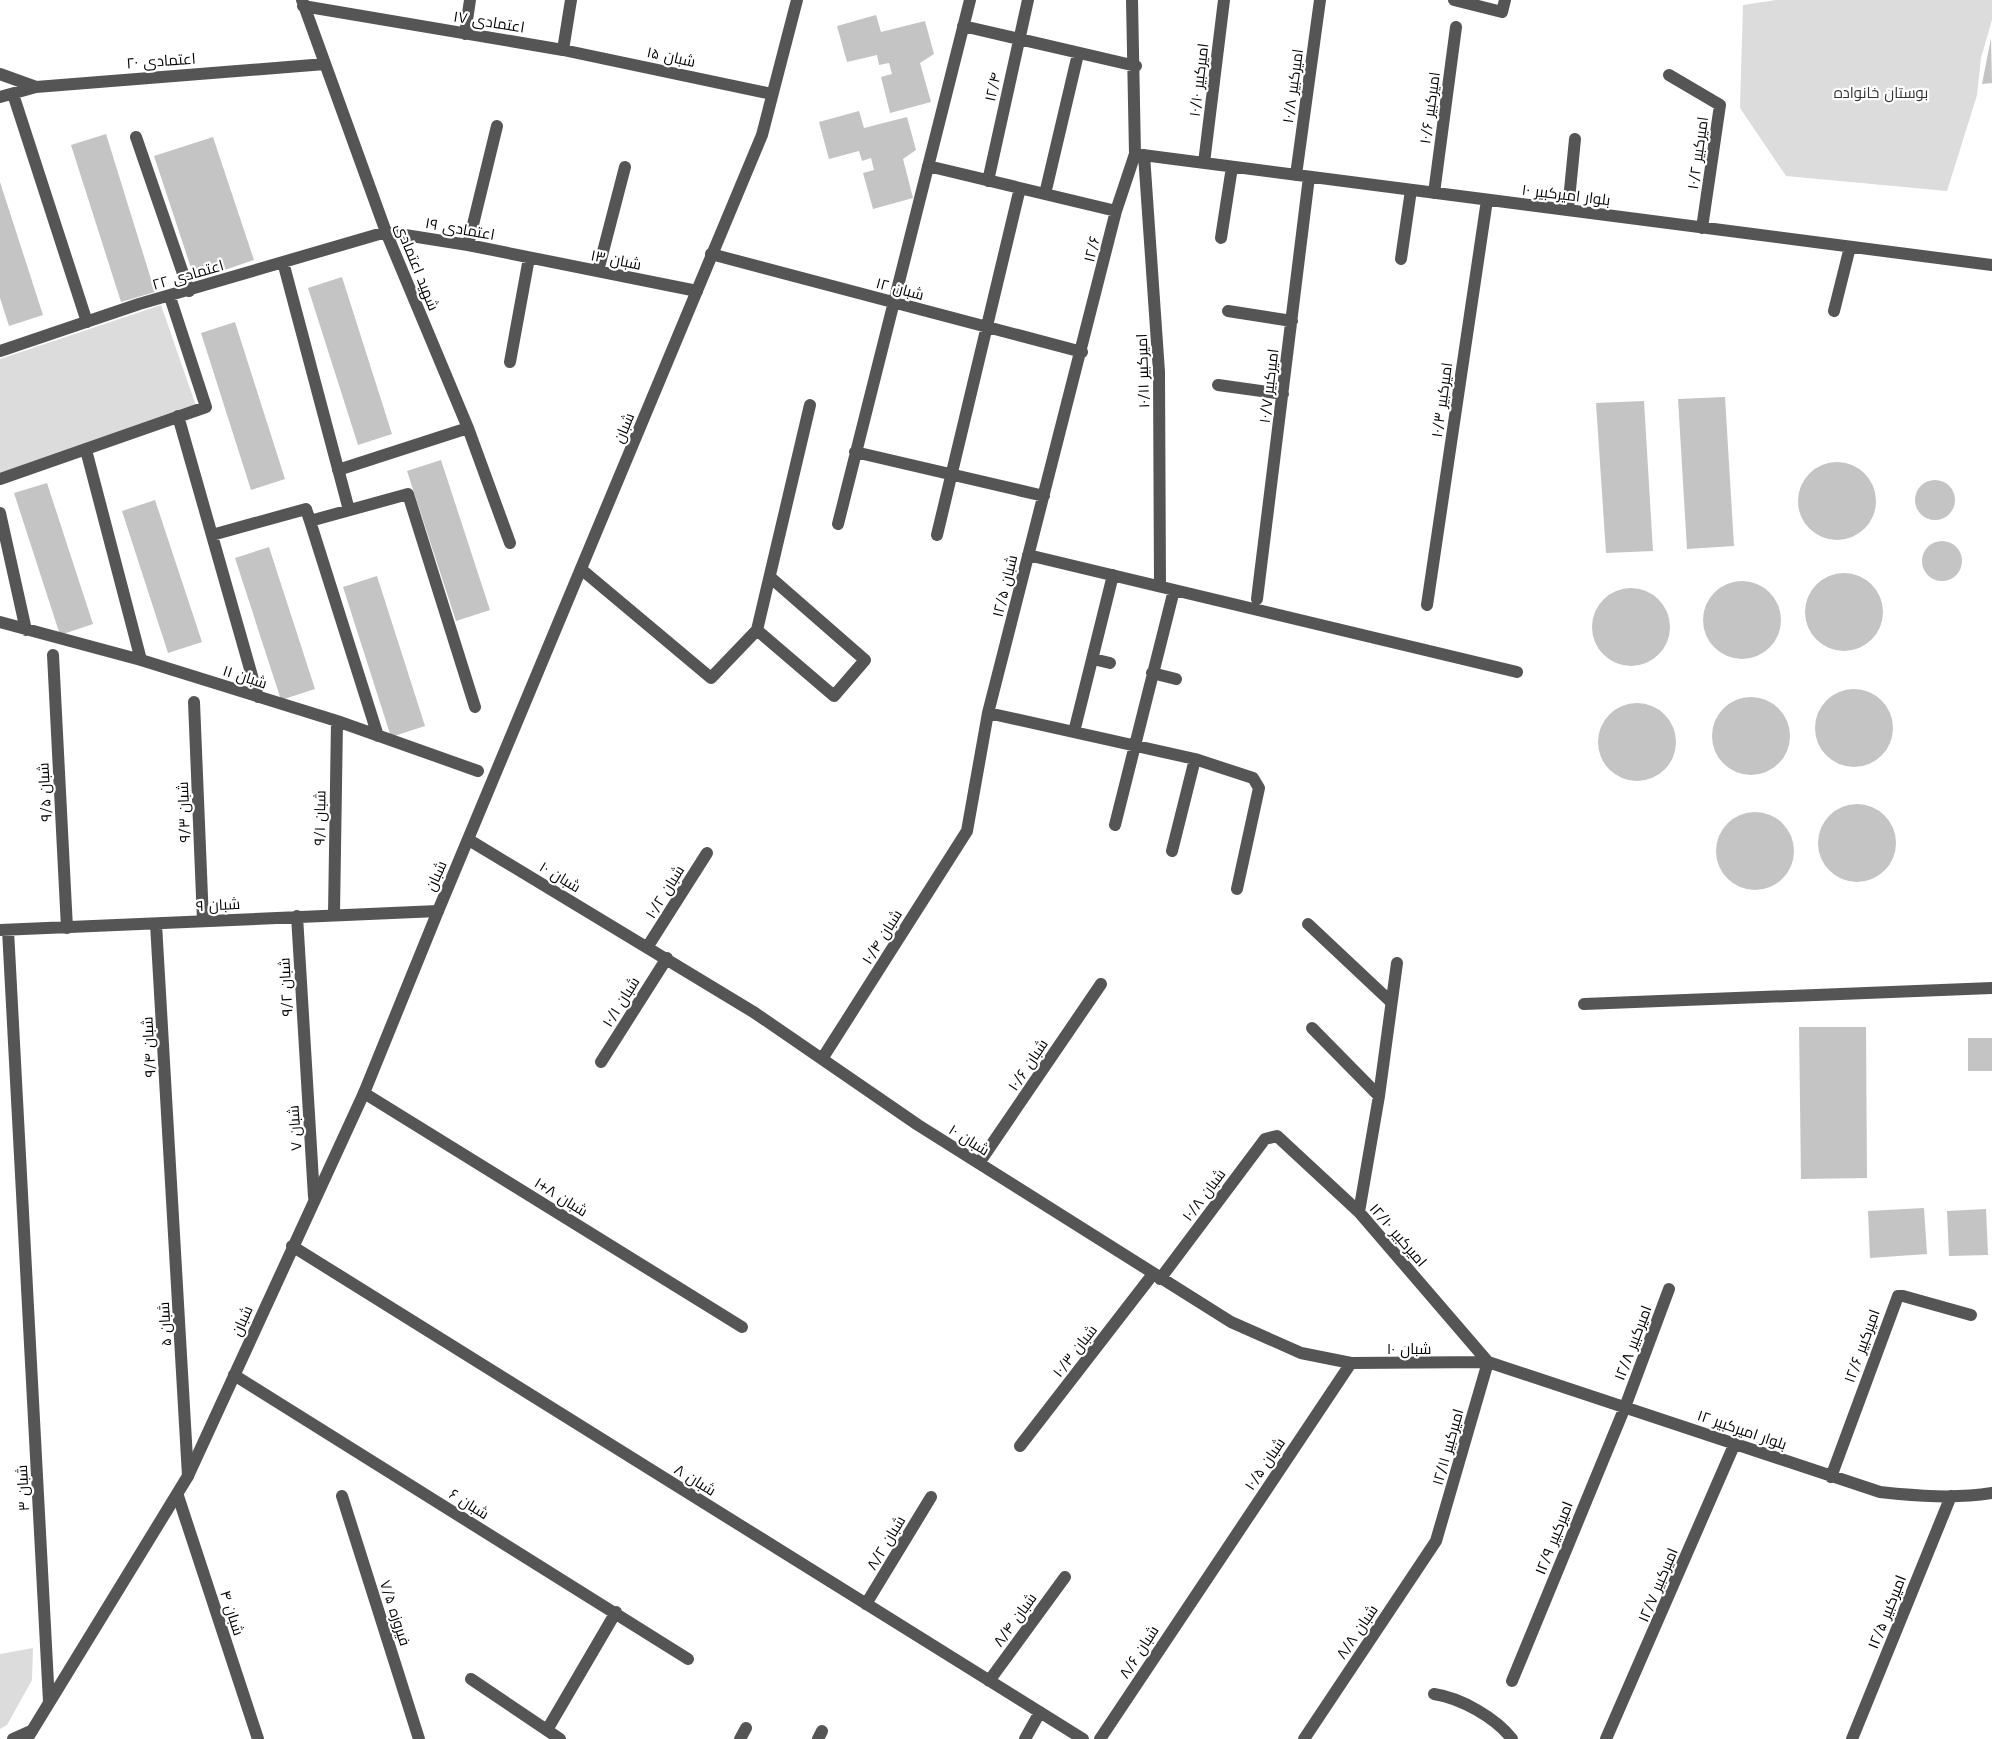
<svg xmlns="http://www.w3.org/2000/svg" width="1992" height="1739" viewBox="0 0 1992 1739" font-family="'Work Sans',Cairo,sans-serif">
  <style>
    .green { fill: #dcdcdc }
    .building { fill: #c4c4c4 }
    .lines { fill: none; stroke-linecap: round; stroke-linejoin: round }
    .minor { stroke: #555; stroke-width: 12 }
    .tertiary { stroke: #555; stroke-width: 12 }
    .labels { text-anchor: middle; stroke-width: 4.5; stroke-linejoin: round; paint-order: stroke }
    .street-label { font-size: 15px; fill: #000; stroke: #fff }
    .park-label { font-size: 15px; fill: #333; stroke: #fff }
  </style>
  <rect width="100%" height="100%" fill="#fff"/>
  <path class="green" d="M 1776,0 L 1992,0 L 1992,20 L 1981,58 L 1977,95 L 1947,191 L 1786,176 L 1740,108 L 1743,5 Z
    M 161,305 L 196,406 L 0,473 L 0,359 Z
    M 33,1648 L 32,1680 L 7,1725 L 0,1729 L 0,1654 Z"/>
  <path class="building" d="M 876,15 L 881,32 L 925,21 L 934,54 L 920,63 L 931,102 L 890,113 L 881,77 L 892,74 L 889,63 L 879,65 L 877,55 L 847,62 L 837,26 Z
    M 1991,38 L 1992,83 L 1982,84 Z
    M 859,111 L 864,128 L 907,117 L 916,150 L 903,159 L 913,198 L 873,209 L 863,173 L 874,170 L 871,158 L 862,161 L 859,151 L 829,159 L 819,122 Z
    M 106,134 L 155,292 L 121,302 L 71,145 Z
    M 213,137 L 254,260 L 195,280 L 154,156 Z
    M 0,182 L 43,315 L 9,326 L 0,298 Z
    M 342,277 L 392,434 L 358,445 L 308,288 Z
    M 235,322 L 285,479 L 251,490 L 201,333 Z
    M 1725,397 L 1734,546 L 1687,549 L 1678,399 Z
    M 1644,401 L 1653,551 L 1606,553 L 1596,403 Z
    M 441,460 L 490,610 L 456,621 L 407,471 Z
    M1798 501a39 39 0 1 1 78 0a39 39 0 1 1-78 0Z
    M1915 500a20 20 0 1 1 40 0a20 20 0 1 1-40 0Z
    M 47,483 L 93,624 L 60,635 L 14,493 Z
    M 155,500 L 202,642 L 168,653 L 122,511 Z
    M1922 561a20 20 0 1 1 40 0a20 20 0 1 1-40 0Z
    M 269,547 L 315,689 L 281,700 L 235,558 Z
    M1805 612a39 39 0 1 1 78 0a39 39 0 1 1-78 0Z
    M 377,576 L 425,726 L 391,737 L 343,587 Z
    M1703 620a39 39 0 1 1 78 0a39 39 0 1 1-78 0Z
    M1592 627a39 39 0 1 1 78 0a39 39 0 1 1-78 0Z
    M1815 728a39 39 0 1 1 78 0a39 39 0 1 1-78 0Z
    M1712 736a39 39 0 1 1 78 0a39 39 0 1 1-78 0Z
    M1598 742a39 39 0 1 1 78 0a39 39 0 1 1-78 0Z
    M1818 843a39 39 0 1 1 78 0a39 39 0 1 1-78 0Z
    M1716 851a39 39 0 1 1 78 0a39 39 0 1 1-78 0Z
    M 1799,1027 L 1866,1027 L 1867,1178 L 1801,1179 Z
    M 1968,1038 L 1992,1038 L 1992,1071 L 1968,1071 Z
    M 1924,1208 L 1927,1254 L 1870,1258 L 1868,1211 Z
    M 1986,1209 L 1988,1255 L 1949,1256 L 1947,1211 Z"/>
  <g class="lines">
    <path class="minor" d="M 302,0 L 386,232 L 468,428 L 510,543
      M 1454,0 L 1502,12 L 1505,0
      M 303,6 L 563,50 L 772,94
      M 963,26 L 1136,66
      M 465,34 L 470,0
      M 563,50 L 571,0
      M 0,74 L 36,87
      M 1669,75 L 1720,105 L 1702,228
      M 13,94 L 87,322
      M 0,97 L 36,87 L 325,64
      M 136,137 L 189,291
      M 1135,154 L 1992,265
      M 1144,155 L 1159,372 L 1160,586
      M 1204,163 L 1224,0
      M 928,166 L 1116,211
      M 1296,175 L 1320,0
      M 988,181 L 1028,0
      M 1434,193 L 1456,27
      M 1045,194 L 1078,54
      M 1568,210 L 1575,139
      M 1221,238 L 1232,167
      M 468,245 L 497,126
      M 711,254 L 1082,352
      M 1401,259 L 1411,190
      M 283,262 L 349,510
      M 598,271 L 625,167
      M 1228,311 L 1292,321
      M 1834,311 L 1850,247
      M 0,351 L 139,304 L 386,232 L 468,245 L 697,291
      M 510,362 L 529,258
      M 1218,385 L 1283,394
      M 178,416 L 258,697
      M 86,450 L 141,660
      M 855,452 L 1044,496
      M 338,470 L 468,428
      M 0,479 L 206,407 L 170,297
      M 0,513 L 26,630
      M 838,524 L 970,0
      M 212,535 L 306,509 L 310,521
      M 937,535 L 1020,188
      M 1028,555 L 1517,672
      M 581,569 L 711,678 L 757,630 L 810,405
      M 1257,599 L 1309,177
      M 1427,605 L 1487,200
      M 0,622 L 141,660 L 337,721 L 478,771
      M 757,630 L 834,696 L 865,660 L 770,577
      M 53,655 L 67,928
      M 1093,659 L 1110,663
      M 1152,673 L 1176,679
      M 194,702 L 203,921
      M 988,713 L 1195,759 L 1253,778 L 1259,788 L 1237,889
      M 1074,732 L 1113,575
      M 378,736 L 310,521 L 408,494 L 475,707
      M 1115,825 L 1174,590
      M 469,840 L 755,1013 L 918,1125 L 1231,1322 L 1301,1353 L 1351,1363 L 1488,1362 L 1880,1492 C 1917,1496 1955,1499 1992,1493
      M 1172,851 L 1195,759
      M 334,914 L 337,721
      M 297,916 L 314,1197
      M 156,924 L 188,1476
      M 1308,924 L 1391,1002
      M 0,930 L 438,911
      M 8,930 L 49,1702
      M 648,946 L 707,853
      M 1584,1004 L 1992,988
      M 1312,1028 L 1379,1096
      M 822,1059 L 967,831 L 988,713 L 1116,211 L 1135,154 L 1132,0
      M 601,1062 L 667,958
      M 364,1093 L 742,1327
      M 979,1163 L 1101,984
      M 1359,1212 L 1379,1096 L 1397,963
      M 292,1246 L 1083,1739
      M 1160,1279 L 1265,1139 L 1277,1136 L 1359,1212 L 1488,1362
      M 234,1375 L 688,1659
      M 1020,1446 L 1153,1274
      M 1831,1477 L 1898,1296 L 1903,1296 L 1971,1315
      M 178,1496 L 258,1739
      M 342,1496 L 419,1739
      M 866,1604 L 931,1497
      M 471,1679 L 560,1739
      M 989,1681 L 1065,1577
      M 1512,1681 L 1625,1407 L 1669,1289
      M 1434,1694 C 1461,1698 1496,1718 1512,1739
      M 547,1730 L 616,1612
      M 740,1739 L 746,1728
      M 818,1739 L 822,1731
      M 1025,1739 L 1040,1712
      M 1100,1739 L 1351,1363
      M 1304,1739 L 1436,1541 L 1488,1362
      M 1606,1739 L 1735,1443
      M 1852,1739 L 1951,1496"/>
    <path class="tertiary" d="M 13,1739 L 31,1731
      M 27,1739 L 188,1476 L 364,1093 L 438,911 L 762,135 L 797,0"/>
  </g>
  <g class="labels">
    <g class="street-label">
      <text transform="translate(489 22) rotate(9)" y="5">۱۷ اعتمادی</text>
      <text transform="translate(671 57) rotate(12)" y="5">۱۵ شبان</text>
      <text transform="translate(161 61) rotate(-4)" y="5">۲۰ اعتمادی</text>
      <text transform="translate(1199 80) rotate(-83)" y="5">۱۰/۱۰ امیرکبیر</text>
      <text transform="translate(1293 86) rotate(-82)" y="5">۱۰/۸ امیرکبیر</text>
      <text transform="translate(993 87) rotate(-78)" y="5">۱۲/۴</text>
      <text transform="translate(1430 108) rotate(-82)" y="5">۱۰/۶ امیرکبیر</text>
      <text transform="translate(1698 153) rotate(-82)" y="5">۱۰/۲ امیرکبیر</text>
      <text transform="translate(1566 195) rotate(7)" y="5">۱۰ بلوار امیرکبیر</text>
      <text transform="translate(460 229) rotate(10)" y="5">۱۹ اعتمادی</text>
      <text transform="translate(1092 249) rotate(-76)" y="5">۱۲/۶</text>
      <text transform="translate(616 260) rotate(11)" y="5">۱۳ شبان</text>
      <text transform="translate(417 267) rotate(68)" y="5">شهید اعتمادی</text>
      <text transform="translate(188 275) rotate(-16)" y="5">۲۲ اعتمادی</text>
      <text transform="translate(900 289) rotate(15)" y="5">۱۲ شبان</text>
      <text transform="translate(1143 371) rotate(-92)" y="5">۱۰/۱۱ امیرکبیر</text>
      <text transform="translate(1269 386) rotate(-83)" y="5">۱۰/۷ امیرکبیر</text>
      <text transform="translate(1442 400) rotate(-82)" y="5">۱۰/۳ امیرکبیر</text>
      <text transform="translate(624 428) rotate(-67)" y="5">شبان</text>
      <text transform="translate(1005 586) rotate(-76)" y="5">۱۲/۵ شبان</text>
      <text transform="translate(245 677) rotate(18)" y="5">۱۱ شبان</text>
      <text transform="translate(45 792) rotate(-93)" y="5">۹/۵ شبان</text>
      <text transform="translate(184 812) rotate(-92)" y="5">۹/۳ شبان</text>
      <text transform="translate(320 818) rotate(-89)" y="5">۹/۱ شبان</text>
      <text transform="translate(436 876) rotate(-66)" y="5">شبان</text>
      <text transform="translate(560 877) rotate(31)" y="5">۱۰ شبان</text>
      <text transform="translate(665 892) rotate(-58)" y="5">۱۰/۲ شبان</text>
      <text transform="translate(218 905) rotate(-3)" y="5">۹ شبان</text>
      <text transform="translate(882 937) rotate(-58)" y="5">۱۰/۴ شبان</text>
      <text transform="translate(286 987) rotate(-93)" y="5">۹/۲ شبان</text>
      <text transform="translate(621 1002) rotate(-58)" y="5">۱۰/۱ شبان</text>
      <text transform="translate(149 1047) rotate(-93)" y="5">۹/۴ شبان</text>
      <text transform="translate(1028 1065) rotate(-56)" y="5">۱۰/۶ شبان</text>
      <text transform="translate(295 1128) rotate(-94)" y="5">۷ شبان</text>
      <text transform="translate(969 1140) rotate(32)" y="5">۱۰ شبان</text>
      <text transform="translate(1204 1195) rotate(-53)" y="5">۱۰/۸ شبان</text>
      <text transform="translate(561 1197) rotate(32)" y="5">۱+۸ شبان</text>
      <text transform="translate(1398 1235) rotate(49)" y="5">۱۲/۱۰ امیرکبیر</text>
      <text transform="translate(242 1321) rotate(-66)" y="5">شبان</text>
      <text transform="translate(165 1324) rotate(-93)" y="5">۵ شبان</text>
      <text transform="translate(1633 1343) rotate(-69)" y="5">۱۲/۸ امیرکبیر</text>
      <text transform="translate(1862 1346) rotate(-70)" y="5">۱۲/۶ امیرکبیر</text>
      <text x="1409" y="1354">۱۰ شبان</text>
      <text transform="translate(1075 1351) rotate(-52)" y="5">۱۰/۳ شبان</text>
      <text transform="translate(1742 1430) rotate(19)" y="5">۱۲ بلوار امیرکبیر</text>
      <text transform="translate(1448 1447) rotate(-74)" y="5">۱۲/۱۱ امیرکبیر</text>
      <text transform="translate(1265 1464) rotate(-56)" y="5">۱۰/۵ شبان</text>
      <text transform="translate(695 1480) rotate(32)" y="5">۸ شبان</text>
      <text transform="translate(23 1488) rotate(-93)" y="5">۳ شبان</text>
      <text transform="translate(469 1504) rotate(32)" y="5">۶ شبان</text>
      <text transform="translate(1554 1538) rotate(-68)" y="5">۱۲/۹ امیرکبیر</text>
      <text transform="translate(886 1543) rotate(-59)" y="5">۸/۲ شبان</text>
      <text transform="translate(1658 1585) rotate(-67)" y="5">۱۲/۷ امیرکبیر</text>
      <text transform="translate(1887 1612) rotate(-68)" y="5">۱۲/۵ امیرکبیر</text>
      <text transform="translate(232 1613) rotate(72)" y="5">۴ شبان</text>
      <text transform="translate(395 1613) rotate(72)" y="5">۷/۵ فیروزه</text>
      <text transform="translate(1015 1620) rotate(-54)" y="5">۸/۴ شبان</text>
      <text transform="translate(1357 1632) rotate(-56)" y="5">۸/۸ شبان</text>
      <text transform="translate(1139 1652) rotate(-57)" y="5">۸/۶ شبان</text>
    </g>
    <g class="park-label">
      <text x="1881" y="98">بوستان خانواده</text>
    </g>
  </g>
</svg>
